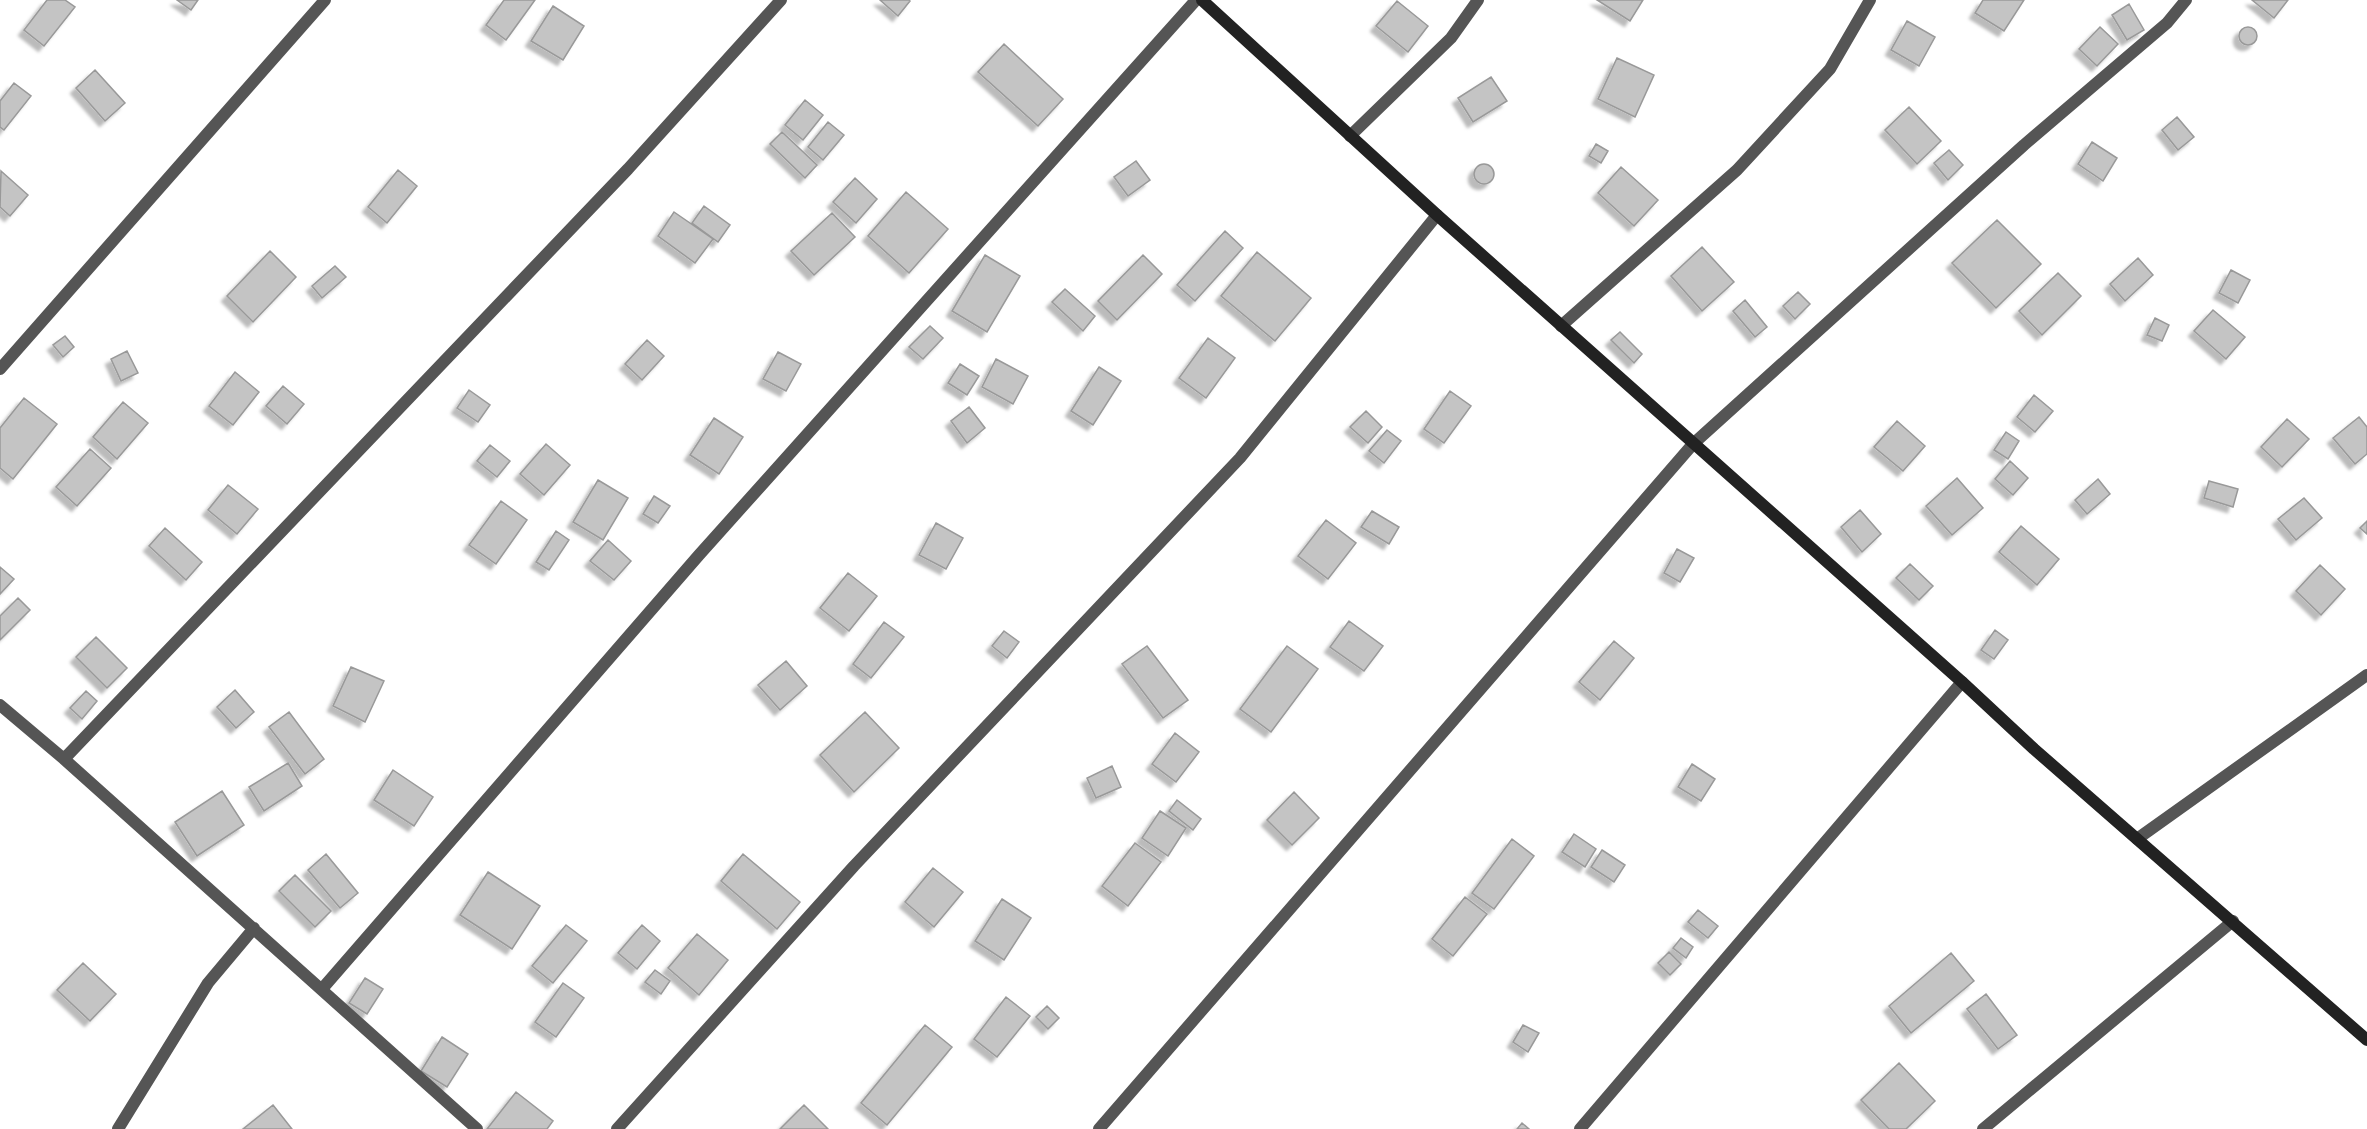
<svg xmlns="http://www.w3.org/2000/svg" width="2367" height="1129" viewBox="0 0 2367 1129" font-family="Cabin,sans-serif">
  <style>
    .building { fill: #c4c4c4; stroke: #999; stroke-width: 1.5; filter: url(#shadow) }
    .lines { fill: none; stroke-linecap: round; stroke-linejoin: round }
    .street { stroke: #555; stroke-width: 12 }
    .secondary { stroke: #222; stroke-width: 12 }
  </style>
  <defs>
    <filter id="shadow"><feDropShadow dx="-5.5" dy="5.5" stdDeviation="1.5" flood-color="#0004"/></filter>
  </defs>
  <rect width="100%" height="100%" fill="#fff"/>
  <path class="building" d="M 47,0 L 65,0 L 75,7 L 44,46 L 24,30 Z
    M 177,0 L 198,0 L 191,10 Z
    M 504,0 L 535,0 L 506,40 L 486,25 Z
    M 880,0 L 909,0 L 910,1 L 898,16 Z
    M 1597,0 L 1643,0 L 1630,21 Z
    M 1983,0 L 2024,0 L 2004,31 L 1975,13 Z
    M 2252,0 L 2288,0 L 2274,18 Z
    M 1397,1 L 1428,26 L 1408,52 L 1376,26 Z
    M 2129,4 L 2144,30 L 2127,40 L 2112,15 Z
    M 553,6 L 584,26 L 563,60 L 531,41 Z
    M 1907,21 L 1935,37 L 1919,66 L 1891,50 Z
    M 2100,27 L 2118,44 L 2097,66 L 2079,49 Z
    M2239 36a9 9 0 1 1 18 0a9 9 0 1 1-18 0Z
    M 1004,44 L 1063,99 L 1038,126 L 978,72 Z
    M 1617,58 L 1654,75 L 1635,117 L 1598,99 Z
    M 95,70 L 125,103 L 105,121 L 76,88 Z
    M 1491,77 L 1507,101 L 1473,122 L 1458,98 Z
    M 14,83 L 31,96 L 4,130 L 0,127 L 0,101 Z
    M 805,100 L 823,115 L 803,140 L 785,125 Z
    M 1909,107 L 1941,141 L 1917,164 L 1885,130 Z
    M 2177,117 L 2194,137 L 2178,150 L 2162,130 Z
    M 828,122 L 844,135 L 823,160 L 808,147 Z
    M 782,132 L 817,165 L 805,178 L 770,144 Z
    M 2092,142 L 2117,158 L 2103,181 L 2078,164 Z
    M 1596,144 L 1608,151 L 1601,163 L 1589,156 Z
    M 1949,150 L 1963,165 L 1948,180 L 1934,163 Z
    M 1136,161 L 1150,180 L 1128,196 L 1114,177 Z
    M1474 174a10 10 0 1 1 20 0a10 10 0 1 1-20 0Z
    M 1621,167 L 1658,200 L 1634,226 L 1598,193 Z
    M 398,170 L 417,186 L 387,223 L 368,207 Z
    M 1,171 L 28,195 L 10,216 L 0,207 Z
    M 855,178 L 877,199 L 856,223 L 833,202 Z
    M 906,192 L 948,229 L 909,273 L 868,236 Z
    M 704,206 L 730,225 L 718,242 L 692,223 Z
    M 674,212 L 713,239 L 695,263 L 658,236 Z
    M 832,213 L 855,237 L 814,275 L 791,251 Z
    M 1997,220 L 2041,264 L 1996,308 L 1952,263 Z
    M 1225,231 L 1243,248 L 1195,301 L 1177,285 Z
    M 1702,247 L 1734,282 L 1702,311 L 1671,276 Z
    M 270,251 L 296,277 L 253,322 L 227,296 Z
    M 1257,252 L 1311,298 L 1275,341 L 1221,296 Z
    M 985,255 L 1020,276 L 987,332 L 952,311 Z
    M 1143,255 L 1162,274 L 1117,320 L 1098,301 Z
    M 2138,258 L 2153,275 L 2125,301 L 2110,284 Z
    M 335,266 L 346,277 L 322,298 L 312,286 Z
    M 2231,270 L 2250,280 L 2238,303 L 2219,293 Z
    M 2058,273 L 2081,296 L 2042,335 L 2019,311 Z
    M 1065,289 L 1095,316 L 1083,331 L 1052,302 Z
    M 1798,292 L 1810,304 L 1795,319 L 1783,306 Z
    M 1745,300 L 1767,327 L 1755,337 L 1733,311 Z
    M 2213,310 L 2245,337 L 2226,359 L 2194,331 Z
    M 2155,318 L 2169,325 L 2162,341 L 2147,335 Z
    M 930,326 L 943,338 L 923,359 L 909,347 Z
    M 1620,332 L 1642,354 L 1634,363 L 1611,340 Z
    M 65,336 L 74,347 L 63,357 L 53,345 Z
    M 1208,338 L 1235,358 L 1206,398 L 1179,378 Z
    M 647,340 L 664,356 L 642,380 L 625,364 Z
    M 127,351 L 138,373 L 121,381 L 111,359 Z
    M 778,352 L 801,364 L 786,391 L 763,379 Z
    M 996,359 L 1028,376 L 1013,404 L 982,387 Z
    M 960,364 L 979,376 L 967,395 L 948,383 Z
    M 1099,367 L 1121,381 L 1093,425 L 1071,411 Z
    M 235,372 L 259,392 L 233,425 L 209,406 Z
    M 283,386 L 304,404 L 287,424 L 266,406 Z
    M 469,390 L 490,405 L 478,422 L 457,408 Z
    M 1450,391 L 1471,406 L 1444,443 L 1424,429 Z
    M 2034,395 L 2053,411 L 2035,432 L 2017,417 Z
    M 24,398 L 57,424 L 13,479 L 0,468 L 0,428 Z
    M 123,402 L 148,423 L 117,459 L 93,437 Z
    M 969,407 L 985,428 L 967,443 L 951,421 Z
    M 1366,411 L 1382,427 L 1368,443 L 1350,427 Z
    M 2359,417 L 2367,427 L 2367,454 L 2355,464 L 2333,438 Z
    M 714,418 L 743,437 L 719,474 L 690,455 Z
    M 2287,419 L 2309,439 L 2282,467 L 2261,447 Z
    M 1897,421 L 1925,446 L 1903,471 L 1874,447 Z
    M 1387,430 L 1401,441 L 1384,463 L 1369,451 Z
    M 2006,432 L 2019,441 L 2008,459 L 1994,450 Z
    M 546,444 L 570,465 L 544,495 L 520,474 Z
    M 490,445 L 510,461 L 497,477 L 477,461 Z
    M 90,449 L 111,468 L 77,506 L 56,487 Z
    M 2010,461 L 2028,478 L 2013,495 L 1995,479 Z
    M 1957,478 L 1983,508 L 1952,535 L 1926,506 Z
    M 2098,479 L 2110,494 L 2087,514 L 2075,500 Z
    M 598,480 L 628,498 L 603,540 L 573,522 Z
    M 2209,481 L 2238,489 L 2233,507 L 2204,498 Z
    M 228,485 L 258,509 L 237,534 L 208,510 Z
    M 654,496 L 670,506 L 658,523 L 643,514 Z
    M 2304,498 L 2322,518 L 2296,540 L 2278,519 Z
    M 501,501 L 527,520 L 496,564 L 469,545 Z
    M 1860,510 L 1881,534 L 1862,552 L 1841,527 Z
    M 1372,511 L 1399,527 L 1389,544 L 1361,527 Z
    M 1326,520 L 1356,543 L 1328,579 L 1298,556 Z
    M 2367,521 L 2367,534 L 2360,528 Z
    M 936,523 L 963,538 L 946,569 L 919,555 Z
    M 2021,526 L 2059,559 L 2037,585 L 1999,552 Z
    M 165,528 L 202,562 L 186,580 L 149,546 Z
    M 556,531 L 569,540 L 549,570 L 536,562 Z
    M 608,540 L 631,561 L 614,580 L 590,561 Z
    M 1677,549 L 1694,558 L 1680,582 L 1664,573 Z
    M 1910,564 L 1933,586 L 1919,600 L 1896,578 Z
    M 2320,565 L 2345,589 L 2321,615 L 2296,591 Z
    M 0,567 L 14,579 L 0,594 Z
    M 848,573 L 877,596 L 849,631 L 820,608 Z
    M 18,598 L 30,610 L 0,640 L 0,616 Z
    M 1349,621 L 1383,646 L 1364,671 L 1330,647 Z
    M 884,622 L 904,637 L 871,678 L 853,664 Z
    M 1995,630 L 2008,640 L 1994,659 L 1981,650 Z
    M 1004,631 L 1019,642 L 1007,658 L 992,646 Z
    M 96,637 L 127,668 L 107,688 L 76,657 Z
    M 1614,641 L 1634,658 L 1600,700 L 1579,682 Z
    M 1147,646 L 1188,700 L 1163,718 L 1122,664 Z
    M 1287,646 L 1318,669 L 1271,732 L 1240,709 Z
    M 786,661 L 807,686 L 780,710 L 758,685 Z
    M 351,667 L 384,681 L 365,722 L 333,706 Z
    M 235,690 L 254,712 L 236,728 L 217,707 Z
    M 86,691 L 97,701 L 82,719 L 70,708 Z
    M 289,712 L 324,759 L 305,774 L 269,727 Z
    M 865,712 L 899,748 L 854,792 L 820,755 Z
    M 1175,733 L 1199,752 L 1176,782 L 1152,764 Z
    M 288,763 L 302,786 L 264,811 L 249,787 Z
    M 1692,764 L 1715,779 L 1701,801 L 1678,787 Z
    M 1112,766 L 1121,787 L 1096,798 L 1087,778 Z
    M 393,770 L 433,797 L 414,826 L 374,800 Z
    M 222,791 L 244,825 L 197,856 L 175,822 Z
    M 1294,792 L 1319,818 L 1292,845 L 1267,820 Z
    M 1177,800 L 1201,819 L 1193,830 L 1169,811 Z
    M 1160,811 L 1186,828 L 1168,856 L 1142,838 Z
    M 1574,834 L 1596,849 L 1585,867 L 1562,852 Z
    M 1512,839 L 1534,856 L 1494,909 L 1472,893 Z
    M 1135,843 L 1161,862 L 1128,906 L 1102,886 Z
    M 1602,850 L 1625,865 L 1614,882 L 1591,867 Z
    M 326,854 L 358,893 L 340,908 L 308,870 Z
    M 743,854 L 800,902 L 777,929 L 721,881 Z
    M 933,868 L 963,892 L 934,927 L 905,902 Z
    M 488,872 L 540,906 L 512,949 L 460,915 Z
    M 295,875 L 331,911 L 315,927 L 279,891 Z
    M 1465,897 L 1487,914 L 1453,956 L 1432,939 Z
    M 1002,899 L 1031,918 L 1004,960 L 975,941 Z
    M 1698,910 L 1718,926 L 1708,938 L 1688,922 Z
    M 566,925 L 587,941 L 553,983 L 532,966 Z
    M 642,925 L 660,941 L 637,969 L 618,953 Z
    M 697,934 L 728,960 L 699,995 L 668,968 Z
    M 1681,938 L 1693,947 L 1686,958 L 1673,948 Z
    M 1669,952 L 1681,964 L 1670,975 L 1658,963 Z
    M 1951,953 L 1974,981 L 1911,1033 L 1889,1006 Z
    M 83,963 L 116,994 L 90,1021 L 57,990 Z
    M 655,970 L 670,981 L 661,994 L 645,982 Z
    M 365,978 L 383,989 L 367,1014 L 349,1003 Z
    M 563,983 L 584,998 L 556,1037 L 535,1022 Z
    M 1986,994 L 2017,1035 L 1998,1049 L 1967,1009 Z
    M 1006,997 L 1030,1016 L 997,1057 L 974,1039 Z
    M 1047,1006 L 1059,1018 L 1048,1029 L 1036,1017 Z
    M 925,1025 L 952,1047 L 887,1125 L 861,1103 Z
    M 1523,1025 L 1539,1033 L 1528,1052 L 1513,1042 Z
    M 442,1037 L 468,1054 L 447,1087 L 421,1071 Z
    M 1899,1063 L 1935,1101 L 1906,1129 L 1889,1129 L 1861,1100 Z
    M 516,1092 L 553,1121 L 547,1129 L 487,1129 Z
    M 273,1105 L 292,1129 L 243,1129 Z
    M 804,1105 L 828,1129 L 780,1129 Z
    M 1522,1123 L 1529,1129 L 1517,1129 Z"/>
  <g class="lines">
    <path class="street" d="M 1350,136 L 1451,38 L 1478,0
      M 1561,326 L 1737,170 L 1830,69 L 1870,0
      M 0,369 L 325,0
      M 0,705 L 64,759 L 477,1129
      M 64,759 L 628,169 L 781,0
      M 2137,839 L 2367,675
      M 322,989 L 699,555 L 1196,0
      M 118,1129 L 208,983 L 254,928
      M 617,1129 L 854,866 L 1240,458 L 1437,215
      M 1099,1129 L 1693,444 L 2024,145 L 2167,23 L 2186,0
      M 1580,1129 L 1962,682
      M 1983,1129 L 2233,921"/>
    <path class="secondary" d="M 1202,0 L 1437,215 L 1962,682 L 2034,749 L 2367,1040"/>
  </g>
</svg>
